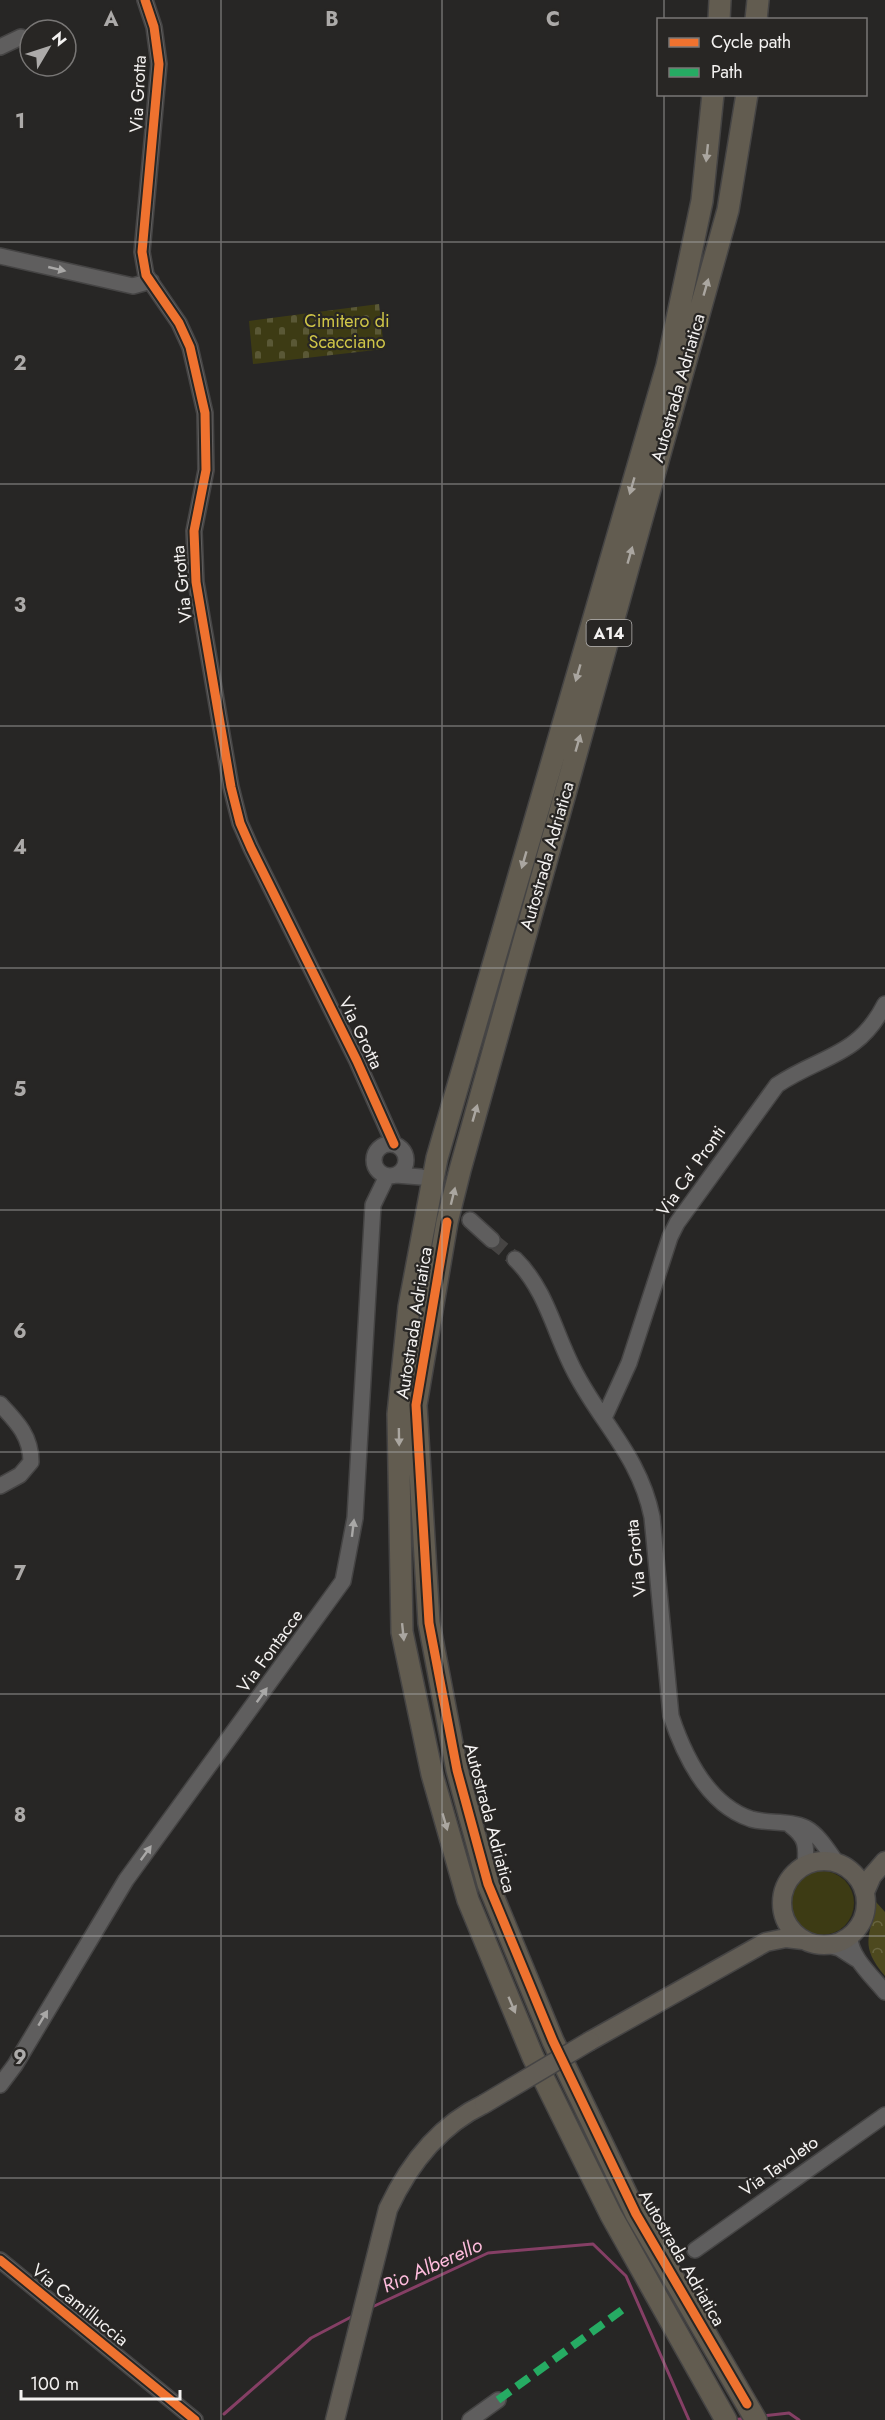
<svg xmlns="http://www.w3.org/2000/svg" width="885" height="2420" viewBox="0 0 885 2420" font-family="Jost,sans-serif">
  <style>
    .grass { fill: #3d3b14 }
    .forest { fill: url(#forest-crowns) }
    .cemetery { fill: url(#cemetery-stones) }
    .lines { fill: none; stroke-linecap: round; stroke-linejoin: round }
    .stream { stroke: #853f65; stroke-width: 3 }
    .minor-tunnel { stroke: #464443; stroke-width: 15; stroke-dasharray: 15 8; stroke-linecap: butt }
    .minor-casing { stroke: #454444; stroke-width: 18 }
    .major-casing { stroke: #454444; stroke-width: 21 }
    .highway-casing { stroke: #454444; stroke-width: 24 }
    .minor { stroke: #5f5e5e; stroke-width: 15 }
    .major { stroke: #625d55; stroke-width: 18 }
    .highway { stroke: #625c50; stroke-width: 21 }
    .major-bridge-casing { stroke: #454444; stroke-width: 21; stroke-linecap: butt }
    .major-bridge { stroke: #625d55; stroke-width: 18 }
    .quiet { stroke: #26ab63; stroke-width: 8; stroke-dasharray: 15 8; stroke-linecap: butt }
    .cycleway-casing { stroke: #282624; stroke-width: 13 }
    .cycleway { stroke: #ef722f; stroke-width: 9 }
    .oneway { fill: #aaa6a0 }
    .oneway2 { fill: #a9a8a7 }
    .grid { fill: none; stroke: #acaaa9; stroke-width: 1.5; stroke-opacity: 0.55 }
    .labels { text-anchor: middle; stroke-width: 4.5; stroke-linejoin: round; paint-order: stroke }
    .shield { fill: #282624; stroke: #b6b4b3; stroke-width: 1.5 }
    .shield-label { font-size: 16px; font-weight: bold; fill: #f3f1f0 }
    .street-label { font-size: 18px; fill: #f3f1f0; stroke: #282624 }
    .park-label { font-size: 18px; fill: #cfc547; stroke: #282624 }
    .water-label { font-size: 20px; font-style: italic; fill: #febcdd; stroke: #282624 }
    .grid-label { font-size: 20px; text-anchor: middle; font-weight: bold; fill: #acaaa9; stroke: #282624; stroke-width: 4.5; stroke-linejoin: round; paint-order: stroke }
  </style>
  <defs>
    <pattern id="forest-crowns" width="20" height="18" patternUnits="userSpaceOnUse" patternTransform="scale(1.5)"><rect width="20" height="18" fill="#4d491f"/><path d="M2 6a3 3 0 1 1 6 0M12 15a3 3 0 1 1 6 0" fill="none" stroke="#676440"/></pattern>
    <pattern id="cemetery-stones" width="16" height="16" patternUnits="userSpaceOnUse" patternTransform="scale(1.5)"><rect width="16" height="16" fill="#3d3b14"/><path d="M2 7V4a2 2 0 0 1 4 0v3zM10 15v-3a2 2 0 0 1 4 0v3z" fill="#5a5836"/></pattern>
  </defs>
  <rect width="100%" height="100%" fill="#272625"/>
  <path class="grass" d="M790 1903a32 32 0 1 1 64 0a32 32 0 1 1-64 0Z"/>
  <path class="forest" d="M 876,1902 L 885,1912 L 885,1976 C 859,1945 870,1938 876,1902 Z"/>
  <path class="cemetery" d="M 379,304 L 384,349 L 253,364 L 249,321 Z"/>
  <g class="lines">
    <path class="stream" d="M 370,2308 L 488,2253 L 593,2244 L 626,2276 L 689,2420
      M 224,2414 L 311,2338 L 353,2316
      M 762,2416 L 789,2413 L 799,2420
      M 733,2420 L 747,2418"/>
    <path class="minor-tunnel" d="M 492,1240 L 515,1259"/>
    <defs>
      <path id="minor" d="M 145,0 L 154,27 L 159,64 L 142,252 L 146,275 L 179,323 L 190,347 L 205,413 L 206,470 L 194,531 L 196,582 L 231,787 L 240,823 L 251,848 L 357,1061 L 394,1144
        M 0,47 L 21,37
        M 0,256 L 133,286 L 151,281
        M374 1160a16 16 0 1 1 32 0a16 16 0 1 1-32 0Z
        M 396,1175 L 421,1177
        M 470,1220 L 492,1240
        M 515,1259 C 548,1291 555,1337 577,1376 C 604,1426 640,1458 652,1517 L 671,1716 C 684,1755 708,1805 751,1819 C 768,1824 790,1820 806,1828 C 819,1835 828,1851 837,1863
        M 0,1404 C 17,1422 31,1436 31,1462 L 20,1475 L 0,1486
        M 604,1418 L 629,1363 L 670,1237 L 677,1223 L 777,1085 C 822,1055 858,1057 885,1004
        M 791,1826 C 806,1837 807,1846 805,1865
        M 850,1936 C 849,1956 873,1977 885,1992
        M 827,1945 L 839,1948 L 856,1959
        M 0,2085 L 15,2065 L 126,1880 L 343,1581 L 355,1518 L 373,1205 L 387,1176
        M 695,2250 L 885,2115
        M 0,2260 L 195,2420
        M 470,2420 L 498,2400"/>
      <path id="major" d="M782 1903a42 42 0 1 1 84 0a42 42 0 1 1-84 0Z
        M 865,1892 L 872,1876 L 885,1861
        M 590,2041 L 766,1942 L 786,1938 L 803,1940
        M 335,2420 L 388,2209 C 409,2164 438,2126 484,2104"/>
      <path id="highway" d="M 719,20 L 720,0
        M 756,20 L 758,0
        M 713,94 L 702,201 L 667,366 L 437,1158 L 409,1307 L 398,1414 L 402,1632 L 432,1774 L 468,1900 L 533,2057 L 611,2215 L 726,2420
        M 747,94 L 728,210 L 460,1170 L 447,1222 L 416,1405 L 429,1623 L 457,1770 L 488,1884 L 553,2041 L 636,2214 L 756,2420"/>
    </defs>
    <use href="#minor" class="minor-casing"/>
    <use href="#major" class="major-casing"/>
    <use href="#highway" class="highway-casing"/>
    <use href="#minor" class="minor"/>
    <use href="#major" class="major"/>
    <use href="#highway" class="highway"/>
    <defs>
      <path id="major-bridge" d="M 484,2104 L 590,2041"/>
    </defs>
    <use href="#major-bridge" class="major-bridge-casing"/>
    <use href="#major-bridge" class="major-bridge"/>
    <path class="quiet" d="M 498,2400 L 622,2310"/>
    <defs>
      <path id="cycleway" d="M 145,0 L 154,27 L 159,64 L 142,252 L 146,275 L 179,323 L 190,347 L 205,413 L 206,470 L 194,531 L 196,582 L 231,787 L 240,823 L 251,848 L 357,1061 L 394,1144
        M 447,1222 L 416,1405 L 429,1623 L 457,1770 L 488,1884 L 553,2041 L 636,2214 L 747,2404
        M 0,2260 L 195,2420"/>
    </defs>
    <use href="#cycleway" class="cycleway-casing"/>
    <use href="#cycleway" class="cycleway"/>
  </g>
  <defs><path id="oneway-solid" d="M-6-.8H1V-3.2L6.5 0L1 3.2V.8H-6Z" transform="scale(1.5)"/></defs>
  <g class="oneway">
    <use href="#oneway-solid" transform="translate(707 153) rotate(96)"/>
    <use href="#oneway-solid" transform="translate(706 287) rotate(-74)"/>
    <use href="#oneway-solid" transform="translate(632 486) rotate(106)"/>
    <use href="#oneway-solid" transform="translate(630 555) rotate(-74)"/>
    <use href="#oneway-solid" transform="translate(578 673) rotate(106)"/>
    <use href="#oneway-solid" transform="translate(578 743) rotate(-74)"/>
    <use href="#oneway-solid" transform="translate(524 860) rotate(106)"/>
    <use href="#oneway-solid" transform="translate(475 1113) rotate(-74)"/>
    <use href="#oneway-solid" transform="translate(453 1196) rotate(-76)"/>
    <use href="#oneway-solid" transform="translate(399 1437) rotate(89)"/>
    <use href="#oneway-solid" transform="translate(403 1632) rotate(84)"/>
    <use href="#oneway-solid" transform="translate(445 1822) rotate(74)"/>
    <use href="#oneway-solid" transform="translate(512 2005) rotate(67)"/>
  </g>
  <g class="oneway2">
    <use href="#oneway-solid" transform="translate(57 269) rotate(13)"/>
    <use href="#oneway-solid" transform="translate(353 1528) rotate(-83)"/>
    <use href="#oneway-solid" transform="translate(262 1695) rotate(-54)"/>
    <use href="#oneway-solid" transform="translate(146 1853) rotate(-54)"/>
    <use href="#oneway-solid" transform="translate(43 2018) rotate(-59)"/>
  </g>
  <path class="grid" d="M 221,0 L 221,2420M 442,0 L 442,2420M 664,0 L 664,20M 664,94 L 664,2420M 0,242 L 885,242M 0,484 L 885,484M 0,726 L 885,726M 0,968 L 885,968M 0,1210 L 885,1210M 0,1452 L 885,1452M 0,1694 L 885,1694M 0,1936 L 885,1936M 0,2178 L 885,2178"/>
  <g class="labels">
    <rect class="shield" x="586.5" y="620" width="45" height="26" rx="4.5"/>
    <g class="shield-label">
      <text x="609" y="639">A14</text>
    </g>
    <g class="street-label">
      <text transform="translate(138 94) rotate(-87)" y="6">Via Grotta</text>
      <text transform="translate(678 388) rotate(-74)" y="6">Autostrada Adriatica</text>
      <text transform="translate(182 584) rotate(-96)" y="6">Via Grotta</text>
      <text transform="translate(547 856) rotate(-74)" y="6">Autostrada Adriatica</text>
      <text transform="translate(361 1033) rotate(64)" y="6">Via Grotta</text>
      <text transform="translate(691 1171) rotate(-55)" y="6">Via Ca' Pronti</text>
      <text transform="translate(414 1323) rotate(-81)" y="6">Autostrada Adriatica</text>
      <text transform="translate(636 1558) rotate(-96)" y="6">Via Grotta</text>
      <text transform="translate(270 1651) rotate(-54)" y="6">Via Fontacce</text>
      <text transform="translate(490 1818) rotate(75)" y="6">Autostrada Adriatica</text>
      <text transform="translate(779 2166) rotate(-35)" y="6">Via Tavoleto</text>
      <text transform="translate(682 2258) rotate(60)" y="6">Autostrada Adriatica</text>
      <text transform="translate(80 2305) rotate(39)" y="6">Via Camilluccia</text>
    </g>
    <g class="park-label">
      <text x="347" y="327">Cimitero di<tspan x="347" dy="21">Scacciano</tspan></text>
    </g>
    <g class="water-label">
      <text transform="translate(432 2265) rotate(-24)" y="7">Rio Alberello</text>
    </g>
  </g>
  <g class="grid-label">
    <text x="111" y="26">A</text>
    <text x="332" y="26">B</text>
    <text x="553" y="26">C</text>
    <text x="20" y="128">1</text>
    <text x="20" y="370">2</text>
    <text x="20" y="612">3</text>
    <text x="20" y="854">4</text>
    <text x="20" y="1096">5</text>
    <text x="20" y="1338">6</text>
    <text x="20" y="1580">7</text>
    <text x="20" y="1822">8</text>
    <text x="20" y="2064">9</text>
  </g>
  <rect x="657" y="18" width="210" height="78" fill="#282624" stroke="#797776" stroke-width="1.5"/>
  <rect x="669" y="38" width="30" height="9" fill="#ef722f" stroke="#797776" stroke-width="1.5"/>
  <text x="711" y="48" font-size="18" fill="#f3f1f0">Cycle path</text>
  <rect x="669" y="68" width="30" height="9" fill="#26ab63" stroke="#797776" stroke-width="1.5"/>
  <text x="711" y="78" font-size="18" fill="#f3f1f0">Path</text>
  <g transform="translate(48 48) rotate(51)"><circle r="28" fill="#282624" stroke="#797776" stroke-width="1.5"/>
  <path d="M0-4.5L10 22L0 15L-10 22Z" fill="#acaaa9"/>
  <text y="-9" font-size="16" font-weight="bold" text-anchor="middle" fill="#f3f1f0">N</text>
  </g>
  <path d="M21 2390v9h159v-9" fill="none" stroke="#f3f1f0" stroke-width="3"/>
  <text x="30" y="2390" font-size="18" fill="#f3f1f0" stroke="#282624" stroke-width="4.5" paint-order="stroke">100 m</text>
</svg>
